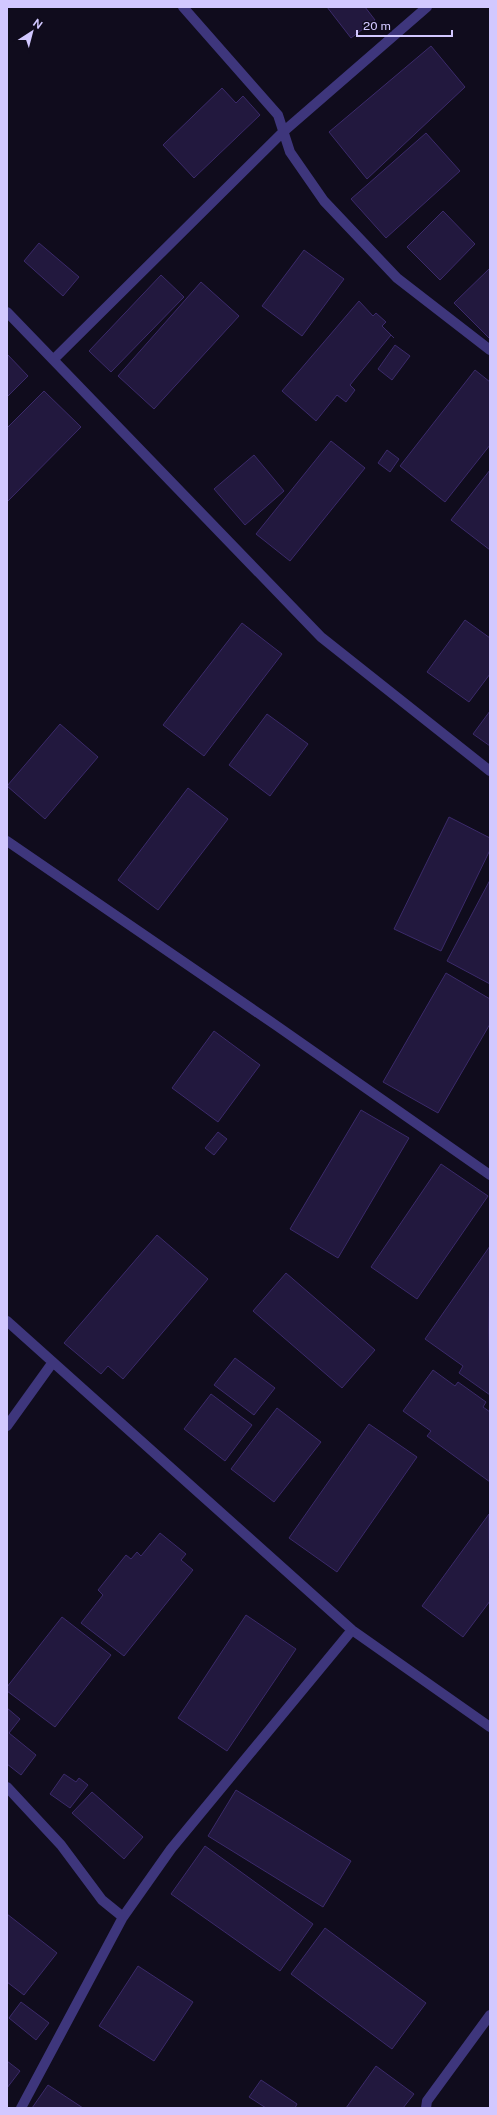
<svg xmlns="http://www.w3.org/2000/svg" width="497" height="2115" viewBox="0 0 497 2115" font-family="'Public Sans',sans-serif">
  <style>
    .building { fill: #22183e; stroke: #3b2a6a }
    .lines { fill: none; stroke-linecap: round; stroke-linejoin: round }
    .street { stroke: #3e367c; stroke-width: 10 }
  </style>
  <rect width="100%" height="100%" fill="#100c1d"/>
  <path class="building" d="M 327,7 L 365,7 L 375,20 L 351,38 Z
    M 431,46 L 465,87 L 367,179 L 329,132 Z
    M 222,88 L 236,103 L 243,96 L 260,115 L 194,178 L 163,145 Z
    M 426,133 L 460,171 L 386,238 L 351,199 Z
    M 443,211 L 475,244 L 440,280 L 407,247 Z
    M 39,243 L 79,277 L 63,296 L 24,261 Z
    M 304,250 L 344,279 L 302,336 L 262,306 Z
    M 490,268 L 490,337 L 489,338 L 454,303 Z
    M 161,275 L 184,297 L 111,372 L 89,351 Z
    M 201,282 L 239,316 L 154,409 L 118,376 Z
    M 359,301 L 373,316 L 376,313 L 386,322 L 382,326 L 394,338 L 391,335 L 350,385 L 355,390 L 346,402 L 337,395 L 316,421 L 282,391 Z
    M 395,345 L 410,356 L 392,380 L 378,369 Z
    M 7,354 L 28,376 L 7,397 Z
    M 475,370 L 490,382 L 490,445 L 445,502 L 400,466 Z
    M 44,391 L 81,427 L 7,502 L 7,428 Z
    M 331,441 L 365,468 L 290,561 L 256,534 Z
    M 387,450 L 399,459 L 390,472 L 378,463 Z
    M 254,455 L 284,491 L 245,525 L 214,489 Z
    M 490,470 L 490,550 L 451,520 Z
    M 465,620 L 490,638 L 490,674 L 469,702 L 427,672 Z
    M 242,623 L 282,654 L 204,756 L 163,725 Z
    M 490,711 L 490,746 L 473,734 Z
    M 267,714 L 308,744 L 270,796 L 229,765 Z
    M 60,724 L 98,757 L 45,819 L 7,786 Z
    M 188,788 L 228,819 L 158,910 L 118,880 Z
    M 449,817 L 490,838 L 490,850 L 441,951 L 394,929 Z
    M 490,880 L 490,984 L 447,961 Z
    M 446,973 L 490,999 L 490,1024 L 438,1113 L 383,1082 Z
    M 214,1031 L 260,1065 L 218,1122 L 172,1088 Z
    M 361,1110 L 409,1138 L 338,1258 L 290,1229 Z
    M 218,1132 L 227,1139 L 214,1155 L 205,1148 Z
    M 441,1164 L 488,1196 L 417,1299 L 371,1267 Z
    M 157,1235 L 208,1279 L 123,1379 L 108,1366 L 101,1374 L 64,1343 Z
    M 490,1246 L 489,1330 L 490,1395 L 459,1373 L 463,1366 L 425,1339 Z
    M 286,1273 L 375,1350 L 342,1388 L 253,1311 Z
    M 235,1358 L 275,1388 L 254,1415 L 214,1385 Z
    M 433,1370 L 455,1386 L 458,1382 L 486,1402 L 483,1407 L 490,1412 L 490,1482 L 427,1436 L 431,1431 L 403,1411 Z
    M 211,1394 L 252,1425 L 225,1461 L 184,1429 Z
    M 277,1408 L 321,1442 L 274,1502 L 231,1469 Z
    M 369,1424 L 417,1457 L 337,1572 L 289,1538 Z
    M 489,1514 L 490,1601 L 463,1637 L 422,1606 Z
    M 160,1533 L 186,1554 L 181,1560 L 193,1570 L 124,1656 L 81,1623 L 103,1595 L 98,1590 L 126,1555 L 131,1559 L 137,1552 L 141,1556 Z
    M 246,1615 L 296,1649 L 227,1751 L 178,1718 Z
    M 62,1617 L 111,1655 L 55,1727 L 7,1691 L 7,1687 Z
    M 7,1708 L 20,1719 L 9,1733 L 36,1755 L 21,1775 L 7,1764 Z
    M 64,1774 L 76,1782 L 79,1778 L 88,1785 L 70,1808 L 50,1794 Z
    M 236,1790 L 351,1861 L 323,1907 L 208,1836 Z
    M 92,1792 L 143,1837 L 124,1859 L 72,1813 Z
    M 205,1846 L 313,1924 L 280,1971 L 171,1894 Z
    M 7,1914 L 57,1953 L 24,1995 L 7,1982 Z
    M 325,1928 L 426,2003 L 392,2049 L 291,1974 Z
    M 138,1966 L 193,2002 L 154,2061 L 99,2026 Z
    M 21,2002 L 49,2023 L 36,2040 L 9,2018 Z
    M 7,2061 L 20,2071 L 7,2088 Z
    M 376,2066 L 414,2094 L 403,2108 L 346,2108 Z
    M 261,2080 L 297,2104 L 295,2108 L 266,2108 L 249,2097 Z
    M 48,2085 L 83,2108 L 32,2108 Z"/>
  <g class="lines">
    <path class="street" d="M 183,7 L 278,115 L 290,152 L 324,201 L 397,278 L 490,350
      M 7,312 L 321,637 L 490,771
      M 54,359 L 283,132 L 427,7
      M 7,841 L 277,1026 L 490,1175
      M 7,1321 L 352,1630 L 490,1727
      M 7,1426 L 53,1362
      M 7,1787 L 61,1845 L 102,1900 L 123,1917
      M 21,2108 L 123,1917 L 171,1849 L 352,1630
      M 426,2108 L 427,2101 L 490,2015"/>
  </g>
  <rect width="497" height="2115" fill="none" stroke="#d2c8ff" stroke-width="16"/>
  <g transform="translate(32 32) rotate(36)" stroke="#100c1d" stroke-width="3" paint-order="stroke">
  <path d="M0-3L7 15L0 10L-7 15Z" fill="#d2c8ff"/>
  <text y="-6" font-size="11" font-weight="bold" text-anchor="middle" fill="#d2c8ff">N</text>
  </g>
  <path d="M357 30v6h95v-6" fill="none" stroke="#d2c8ff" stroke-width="2"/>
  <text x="363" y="30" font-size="12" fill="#d2c8ff" stroke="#100c1d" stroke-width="3" paint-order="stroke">20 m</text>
</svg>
